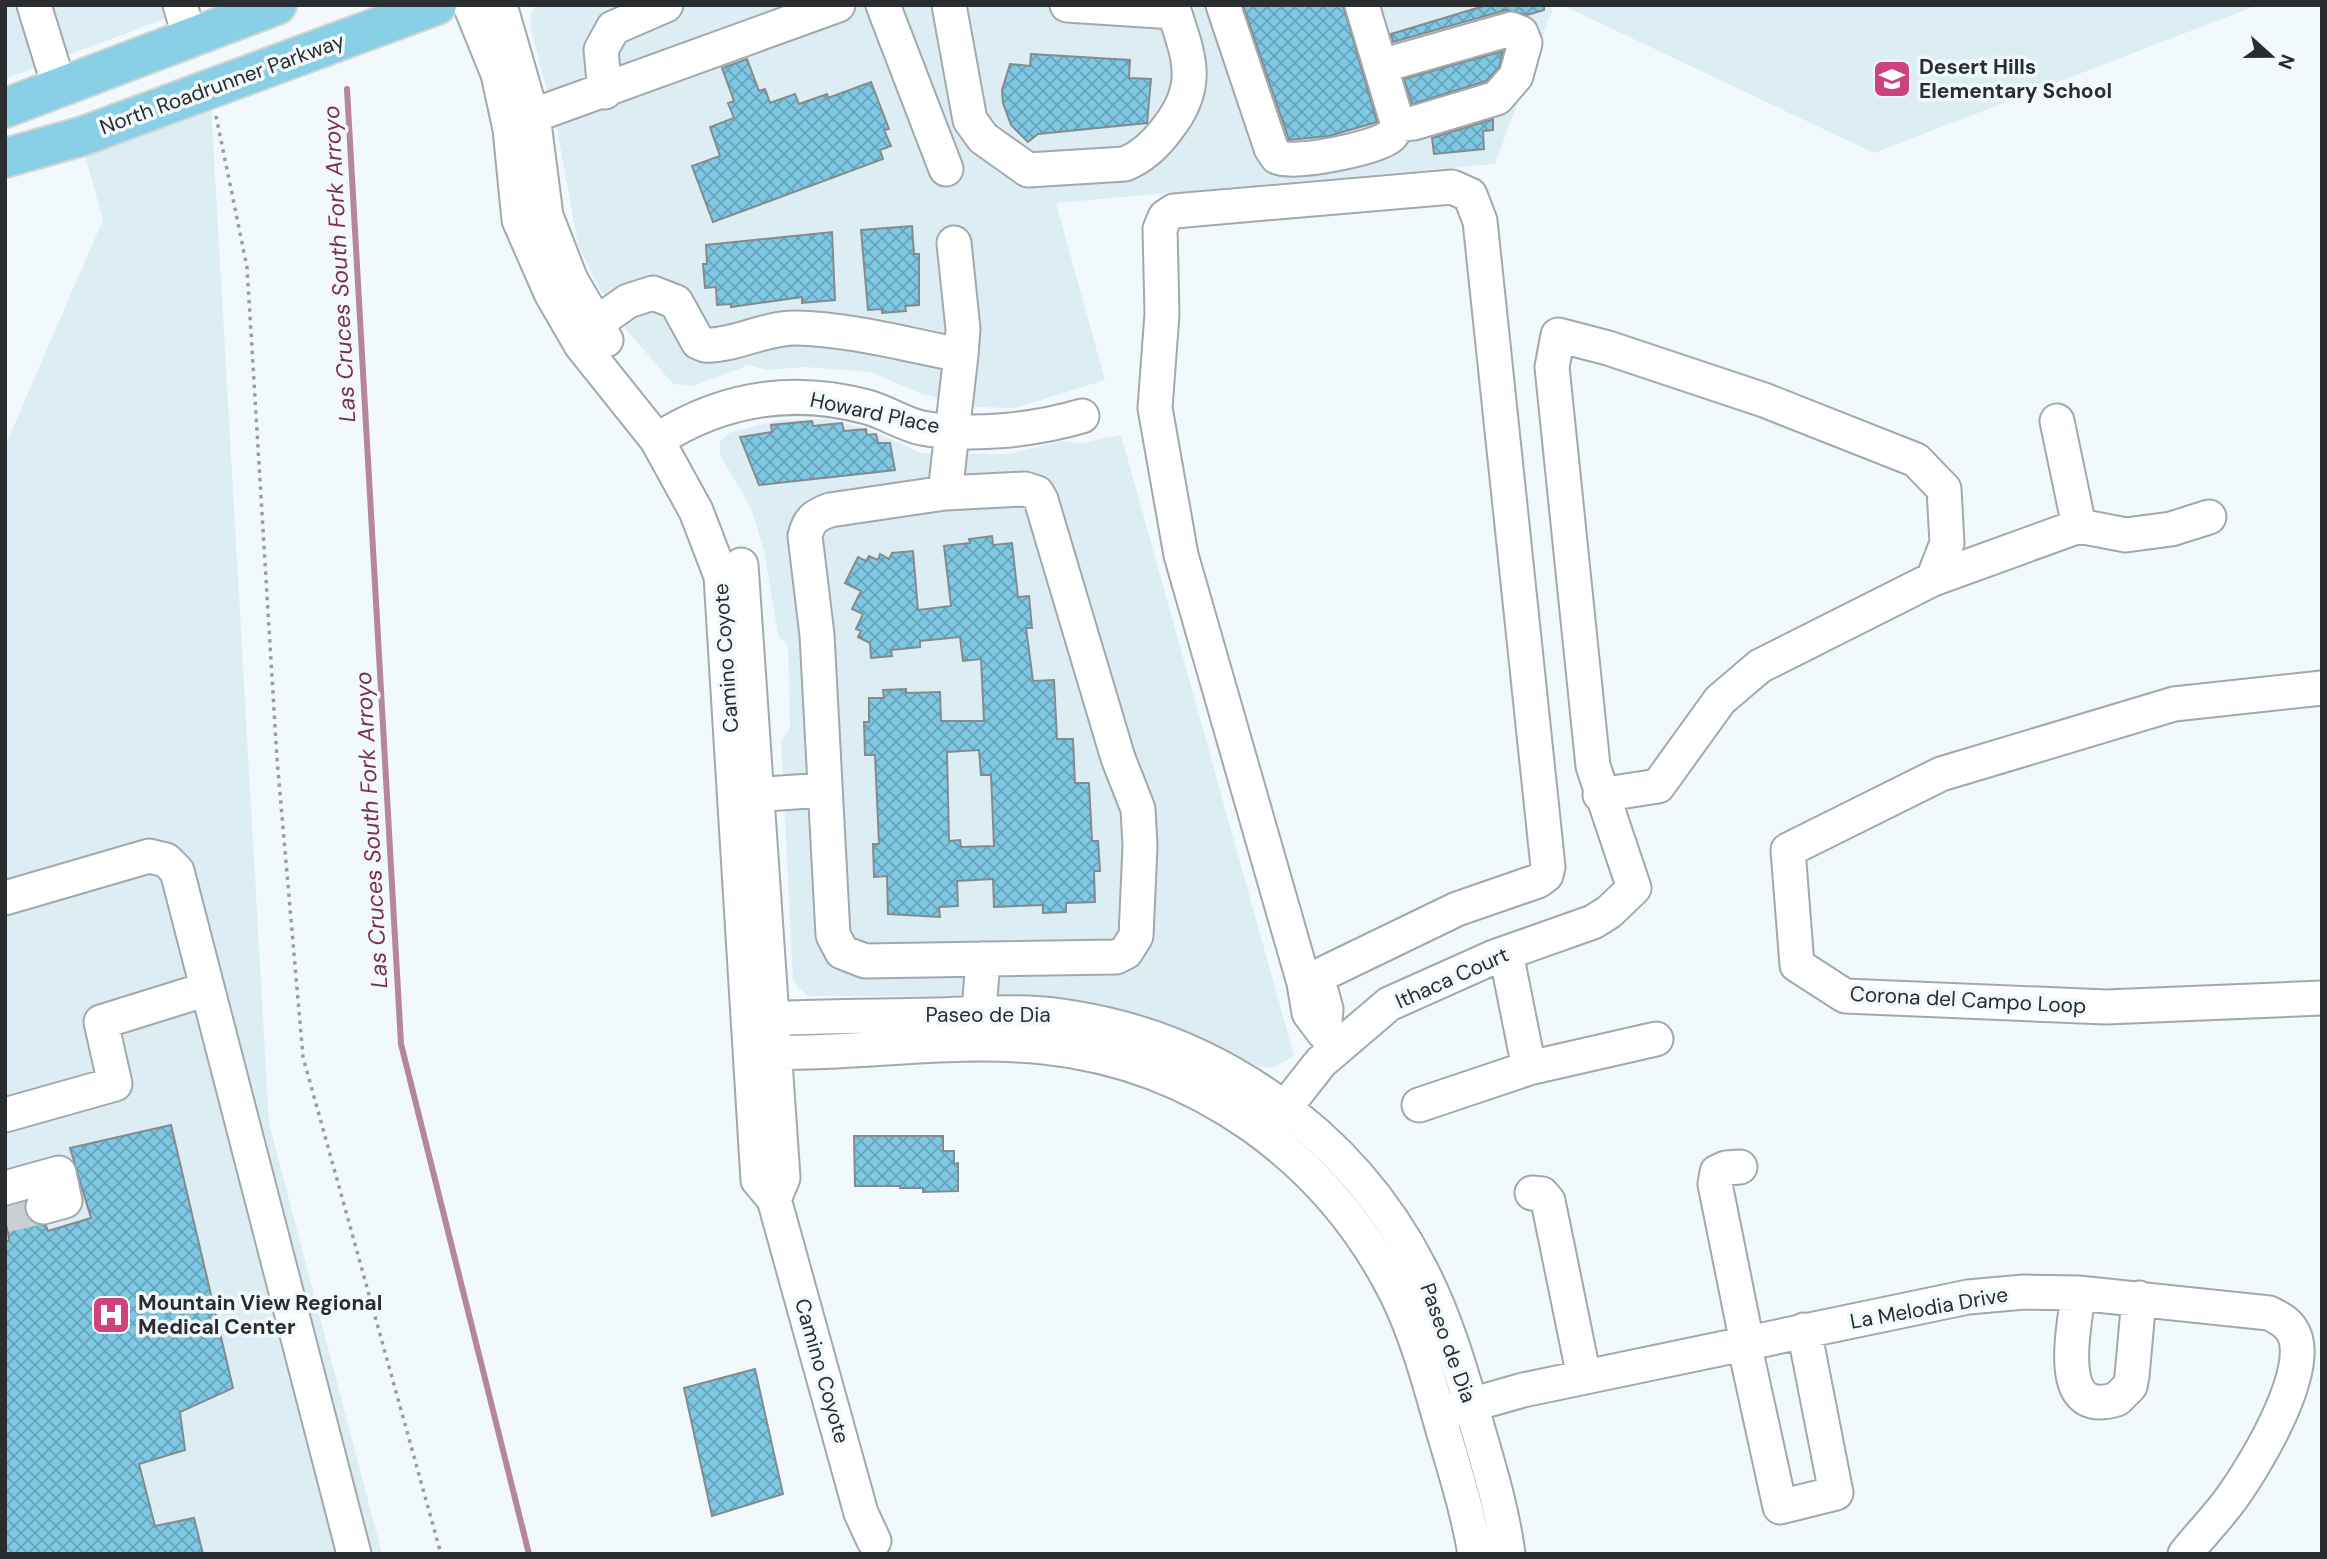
<svg xmlns="http://www.w3.org/2000/svg" width="2327" height="1559" viewBox="0 0 2327 1559" font-family="'DM Sans',sans-serif">
  <style>
    .built { fill: #ddedf4 }
    .lines { fill: none; stroke-linecap: round; stroke-linejoin: round }
    .stream { stroke: #b68797; stroke-width: 6 }
    .building { fill: url(#building-cross-hatch); stroke: #848b8e; stroke-width: 2; fill-rule: evenodd }
    .minor-tunnel { stroke: #c9d0d3; stroke-width: 33; stroke-dasharray: 33 17; stroke-linecap: butt }
    .minor-casing { stroke: #a2a9ac; stroke-width: 37 }
    .major-casing { stroke: #d4d5d5; stroke-width: 42 }
    .path { stroke: #999fa1; stroke-width: 3.5; stroke-dasharray: 3.5 5; stroke-linecap: butt }
    .minor { stroke: #fff; stroke-width: 33 }
    .major { stroke: #89d0e6; stroke-width: 38 }
    .labels { text-anchor: middle; stroke-width: 7; stroke-linejoin: round; paint-order: stroke }
    .poi-label { font-size: 21px; font-weight: bold; fill: #2a2d2f; stroke: #f1f9fc; text-anchor: start }
    .street-label { font-size: 21px; fill: #2a2d2f; stroke: #f1f9fc }
    .water-label { font-size: 23px; font-style: italic; fill: #7c2e4d; stroke: #f1f9fc }
  </style>
  <defs>
    <pattern id="building-cross-hatch" width="8" height="8" patternUnits="userSpaceOnUse" patternTransform="scale(1.75)"><rect width="8" height="8" fill="#7ec8e4"/><path d="M0 0l8 8M0 8l8-8" fill="none" stroke="#67a3b9"/></pattern>
  </defs>
  <rect width="100%" height="100%" fill="#f1f9fc"/>
  <path class="built" d="M 5,5 L 201,5 L 5,79 Z
    M 536,5 L 1554,5 L 1495,164 L 1056,203 L 1105,380 L 1015,408 L 978,407 L 922,394 L 871,372 L 804,367 L 767,370 L 749,365 L 693,386 L 673,384 L 625,328 L 599,288 L 578,245 L 558,134 L 531,29 L 531,15 Z
    M 1562,5 L 2258,5 L 1874,153 Z
    M 210,87 L 269,1123 L 382,1554 L 5,1554 L 5,446 L 103,220 L 78,130 Z
    M 828,419 L 870,430 L 921,453 L 1008,454 L 1062,441 L 1081,443 L 1121,435 L 1294,1056 L 1274,1067 L 1259,1067 L 1212,1042 L 1118,1008 L 1019,996 L 808,996 L 798,987 L 793,979 L 781,741 L 790,728 L 788,645 L 778,636 L 764,551 L 751,508 L 720,455 L 720,442 L 729,433 L 778,420 Z"/>
  <g class="lines">
    <path class="stream" d="M 347,89 L 401,1044 L 529,1554"/>
  </g>
  <path class="building" d="M 1243,5 L 1343,5 L 1377,122 L 1329,136 L 1289,140 Z
    M 1487,5 L 1544,5 L 1544,10 L 1527,15 L 1506,10 L 1393,42 L 1391,34 Z
    M 1503,51 L 1499,67 L 1486,81 L 1412,104 L 1404,79 Z
    M 1031,54 L 1130,60 L 1129,78 L 1151,79 L 1147,123 L 1038,134 L 1028,142 L 1011,125 L 1003,103 L 1002,90 L 1010,64 L 1030,66 Z
    M 747,59 L 759,91 L 765,89 L 770,103 L 795,94 L 799,104 L 827,94 L 828,98 L 871,82 L 889,129 L 884,130 L 891,146 L 880,150 L 883,159 L 713,222 L 692,166 L 720,156 L 710,127 L 734,118 L 728,103 L 734,101 L 722,68 Z
    M 1493,119 L 1493,130 L 1483,131 L 1484,149 L 1434,154 L 1432,138 Z
    M 912,226 L 914,254 L 919,254 L 919,305 L 905,306 L 906,311 L 882,313 L 882,309 L 868,310 L 861,230 Z
    M 832,232 L 835,300 L 802,303 L 802,297 L 731,307 L 731,304 L 717,305 L 716,287 L 705,288 L 703,264 L 707,264 L 706,245 Z
    M 812,421 L 813,426 L 842,423 L 844,431 L 866,429 L 867,435 L 876,434 L 878,443 L 890,443 L 895,470 L 759,485 L 740,437 L 772,432 L 771,425 Z
    M 992,536 L 993,545 L 1012,543 L 1018,597 L 1029,596 L 1032,628 L 1026,628 L 1033,681 L 1054,680 L 1057,739 L 1073,739 L 1075,783 L 1089,783 L 1092,841 L 1098,841 L 1100,871 L 1094,871 L 1095,902 L 1066,903 L 1066,912 L 1043,913 L 1043,905 L 994,907 L 993,879 L 957,881 L 958,906 L 939,907 L 940,917 L 888,914 L 887,876 L 874,877 L 873,844 L 879,844 L 875,755 L 865,755 L 864,722 L 869,722 L 869,698 L 884,698 L 883,690 L 906,689 L 906,693 L 940,692 L 941,721 L 984,721 L 981,659 L 963,661 L 960,637 L 920,641 L 920,647 L 891,650 L 892,656 L 871,658 L 870,643 L 858,637 L 861,631 L 856,629 L 863,614 L 852,609 L 861,591 L 845,583 L 858,557 L 866,561 L 869,556 L 878,560 L 880,554 L 889,559 L 892,553 L 913,551 L 918,610 L 951,606 L 944,546 L 970,543 L 969,539 ZM 979,750 L 981,775 L 991,775 L 994,846 L 961,847 L 960,840 L 949,841 L 947,752 Z
    M 171,1125 L 233,1388 L 180,1412 L 185,1450 L 139,1464 L 155,1526 L 194,1518 L 203,1554 L 5,1554 L 5,1241 L 9,1241 L 5,1207 L 24,1203 L 29,1220 L 46,1226 L 48,1231 L 91,1218 L 70,1148 Z
    M 854,1136 L 943,1136 L 943,1151 L 954,1151 L 954,1164 L 958,1163 L 958,1191 L 923,1192 L 923,1188 L 900,1188 L 900,1186 L 855,1186 Z
    M 755,1369 L 783,1494 L 712,1516 L 684,1388 Z"/>
  <g class="lines">
    <path class="minor-tunnel" d="M 5,1216 L 43,1207"/>
    <defs>
      <path id="minor" d="M 34,5 L 59,86
        M 180,5 L 190,38
        M 470,5 L 498,74 L 510,129 L 519,220 L 551,293 L 581,345 L 657,440 L 696,511 L 721,576 L 758,1180 L 774,1199 L 861,1513 L 874,1541
        M 500,5 L 534,123 L 546,216 L 571,280 L 606,340
        M 883,5 L 946,169
        M 949,5 L 970,120 L 983,138 L 1028,170 L 1125,164 C 1142,157 1156,144 1167,129 C 1203,84 1188,55 1172,5
        M 1067,5 L 1174,12
        M 1223,5 L 1271,148 L 1277,157 C 1295,165 1370,149 1388,138 C 1393,135 1395,130 1398,125 L 1362,5
        M 1381,66 L 1511,29 L 1521,33 L 1525,43 L 1516,76 L 1497,98 L 1414,123 L 1398,125
        M 605,92 L 601,50 L 613,28 L 666,5
        M 532,116 L 838,5
        M 954,243 L 963,329 L 961,355
        M 577,337 L 628,301 L 653,293 L 676,302 L 698,342 L 705,345 C 731,347 764,328 795,328 C 851,329 907,345 961,355 L 945,493 L 1025,489 L 1037,493 L 1041,500 L 1118,758 L 1138,809 L 1140,846 L 1136,936 L 1126,952 L 1116,957 L 865,961 L 842,952 L 833,935 L 817,635 L 805,536 C 809,520 814,516 830,510 L 945,493
        M 2057,421 L 2079,526
        M 657,440 C 722,398 792,387 867,407 C 886,412 903,424 922,428 C 972,437 1034,430 1082,416
        M 741,565 L 783,1178 L 774,1199
        M 1933,579 L 2079,526 L 2126,535 L 2171,529 L 2209,517
        M 2322,688 L 2174,704 L 1941,774 L 1788,850 L 1797,965 L 1845,996 L 2106,1007 L 2322,998
        M 737,796 L 825,790
        M 5,898 L 149,856 L 166,860 L 177,871 L 354,1554
        M 1506,953 L 1529,1068 L 1656,1039
        M 1304,983 L 1457,909 L 1538,881 L 1546,875 L 1548,867 L 1480,221 L 1470,195 L 1452,187 L 1174,211 L 1165,217 L 1160,229 L 1162,314 L 1155,408 L 1181,555 L 1304,983 L 1309,1013 L 1324,1033 L 1326,1009 L 1317,976
        M 752,1019 C 813,1017 873,1016 934,1015 C 977,1014 1019,1010 1062,1016 C 1214,1037 1350,1132 1420,1268 C 1445,1316 1460,1368 1475,1419 C 1488,1464 1502,1508 1508,1554
        M 977,1037 L 983,959
        M 753,1052 C 850,1056 947,1037 1044,1047 C 1197,1063 1329,1158 1397,1295 C 1418,1338 1430,1385 1443,1430 C 1455,1471 1468,1512 1475,1554
        M 1419,1105 L 1529,1068
        M 5,1115 L 115,1084 L 101,1022 L 207,989
        M 1265,1133 L 1321,1062 L 1389,1004 L 1494,957 L 1593,922 L 1609,912 L 1634,888 L 1593,766 L 1552,367 L 1558,335 L 1608,348 L 1764,400 L 1916,460 L 1944,489 L 1947,543 L 1933,579 L 1760,666 L 1720,700 L 1658,786 L 1600,795
        M 1740,1167 L 1726,1168 L 1717,1172 L 1715,1184 L 1747,1343
        M 5,1188 L 59,1173 L 65,1201 L 43,1207
        M 1532,1193 L 1542,1194 L 1548,1201 L 1584,1377
        M 2078,1293 C 2075,1327 2052,1420 2117,1399 L 2130,1386 L 2132,1376 L 2139,1298
        M 1744,1343 L 1780,1507 L 1836,1493 L 1804,1330
        M 1439,1414 L 1523,1390 L 1968,1297 L 2024,1292 L 2078,1293 L 2269,1313 C 2277,1317 2286,1321 2291,1329 C 2317,1364 2255,1465 2233,1496 C 2219,1516 2201,1534 2185,1554"/>
      <path id="major" d="M 5,108 L 277,5
        M 5,158 L 83,136 L 437,5"/>
    </defs>
    <use href="#minor" class="minor-casing"/>
    <use href="#major" class="major-casing"/>
    <path class="path" d="M 216,116 L 247,267 L 277,759 L 303,1057 L 441,1554"/>
    <use href="#minor" class="minor"/>
    <use href="#major" class="major"/>
  </g>
  <defs>
    <symbol id="school-square" viewBox="-11 -11 22 22"><rect x="-9" y="-9" width="18" height="18" rx="4" fill="#cc437d" stroke="#f1f9fc"/><path d="M0-5L7-2L0 1L-7-2ZM-4 1L0 2.5L4 1V4Q0 6-4 4Z" fill="#fff"/></symbol>
    <symbol id="hospital-square" viewBox="-11 -11 22 22"><rect x="-9" y="-9" width="18" height="18" rx="4" fill="#cc437d" stroke="#f1f9fc"/><path d="M-5-5h3v3.5h4V-5h3V5h-3V1.5h-4V5h-3Z" fill="#fff"/></symbol>
  </defs>
  <g fill-rule="evenodd">
    <use href="#school-square" x="1870" y="57" width="44" height="44"/>
    <use href="#hospital-square" x="89" y="1293" width="44" height="44"/>
  </g>
  <g class="labels">
    <g class="poi-label">
      <text x="1919" y="74">Desert Hills<tspan x="1919" dy="24">Elementary School</tspan></text>
      <text x="138" y="1310">Mountain View Regional<tspan x="138" dy="24">Medical Center</tspan></text>
    </g>
    <g class="street-label">
      <text transform="translate(222 84) rotate(-20)" y="7">North Roadrunner Parkway</text>
      <text transform="translate(875 413) rotate(12)" y="7">Howard Place</text>
      <text transform="translate(726 658) rotate(-94)" y="7">Camino Coyote</text>
      <text transform="translate(1452 978) rotate(-24)" y="7">Ithaca Court</text>
      <text transform="translate(1968 1000) rotate(3)" y="7">Corona del Campo Loop</text>
      <text x="988" y="1022">Paseo de Dia</text>
      <text transform="translate(1929 1308) rotate(-10)" y="7">La Melodia Drive</text>
      <text transform="translate(1448 1343) rotate(70)" y="7">Paseo de Dia</text>
      <text transform="translate(822 1371) rotate(74)" y="7">Camino Coyote</text>
    </g>
    <g class="water-label">
      <text transform="translate(339 264) rotate(-93)" y="8">Las Cruces South Fork Arroyo</text>
      <text transform="translate(371 830) rotate(-93)" y="8">Las Cruces South Fork Arroyo</text>
    </g>
  </g>
  <rect width="2327" height="1559" fill="none" stroke="#2a2d2f" stroke-width="14"/>
  <g transform="translate(2271 56) rotate(111)" stroke="#f1f9fc" stroke-width="5" paint-order="stroke">
  <path d="M0-5L12 26L0 18L-12 26Z" fill="#2a2d2f"/>
  <text y="-10" font-size="19" font-weight="bold" text-anchor="middle" fill="#2a2d2f">N</text>
  </g>
</svg>
